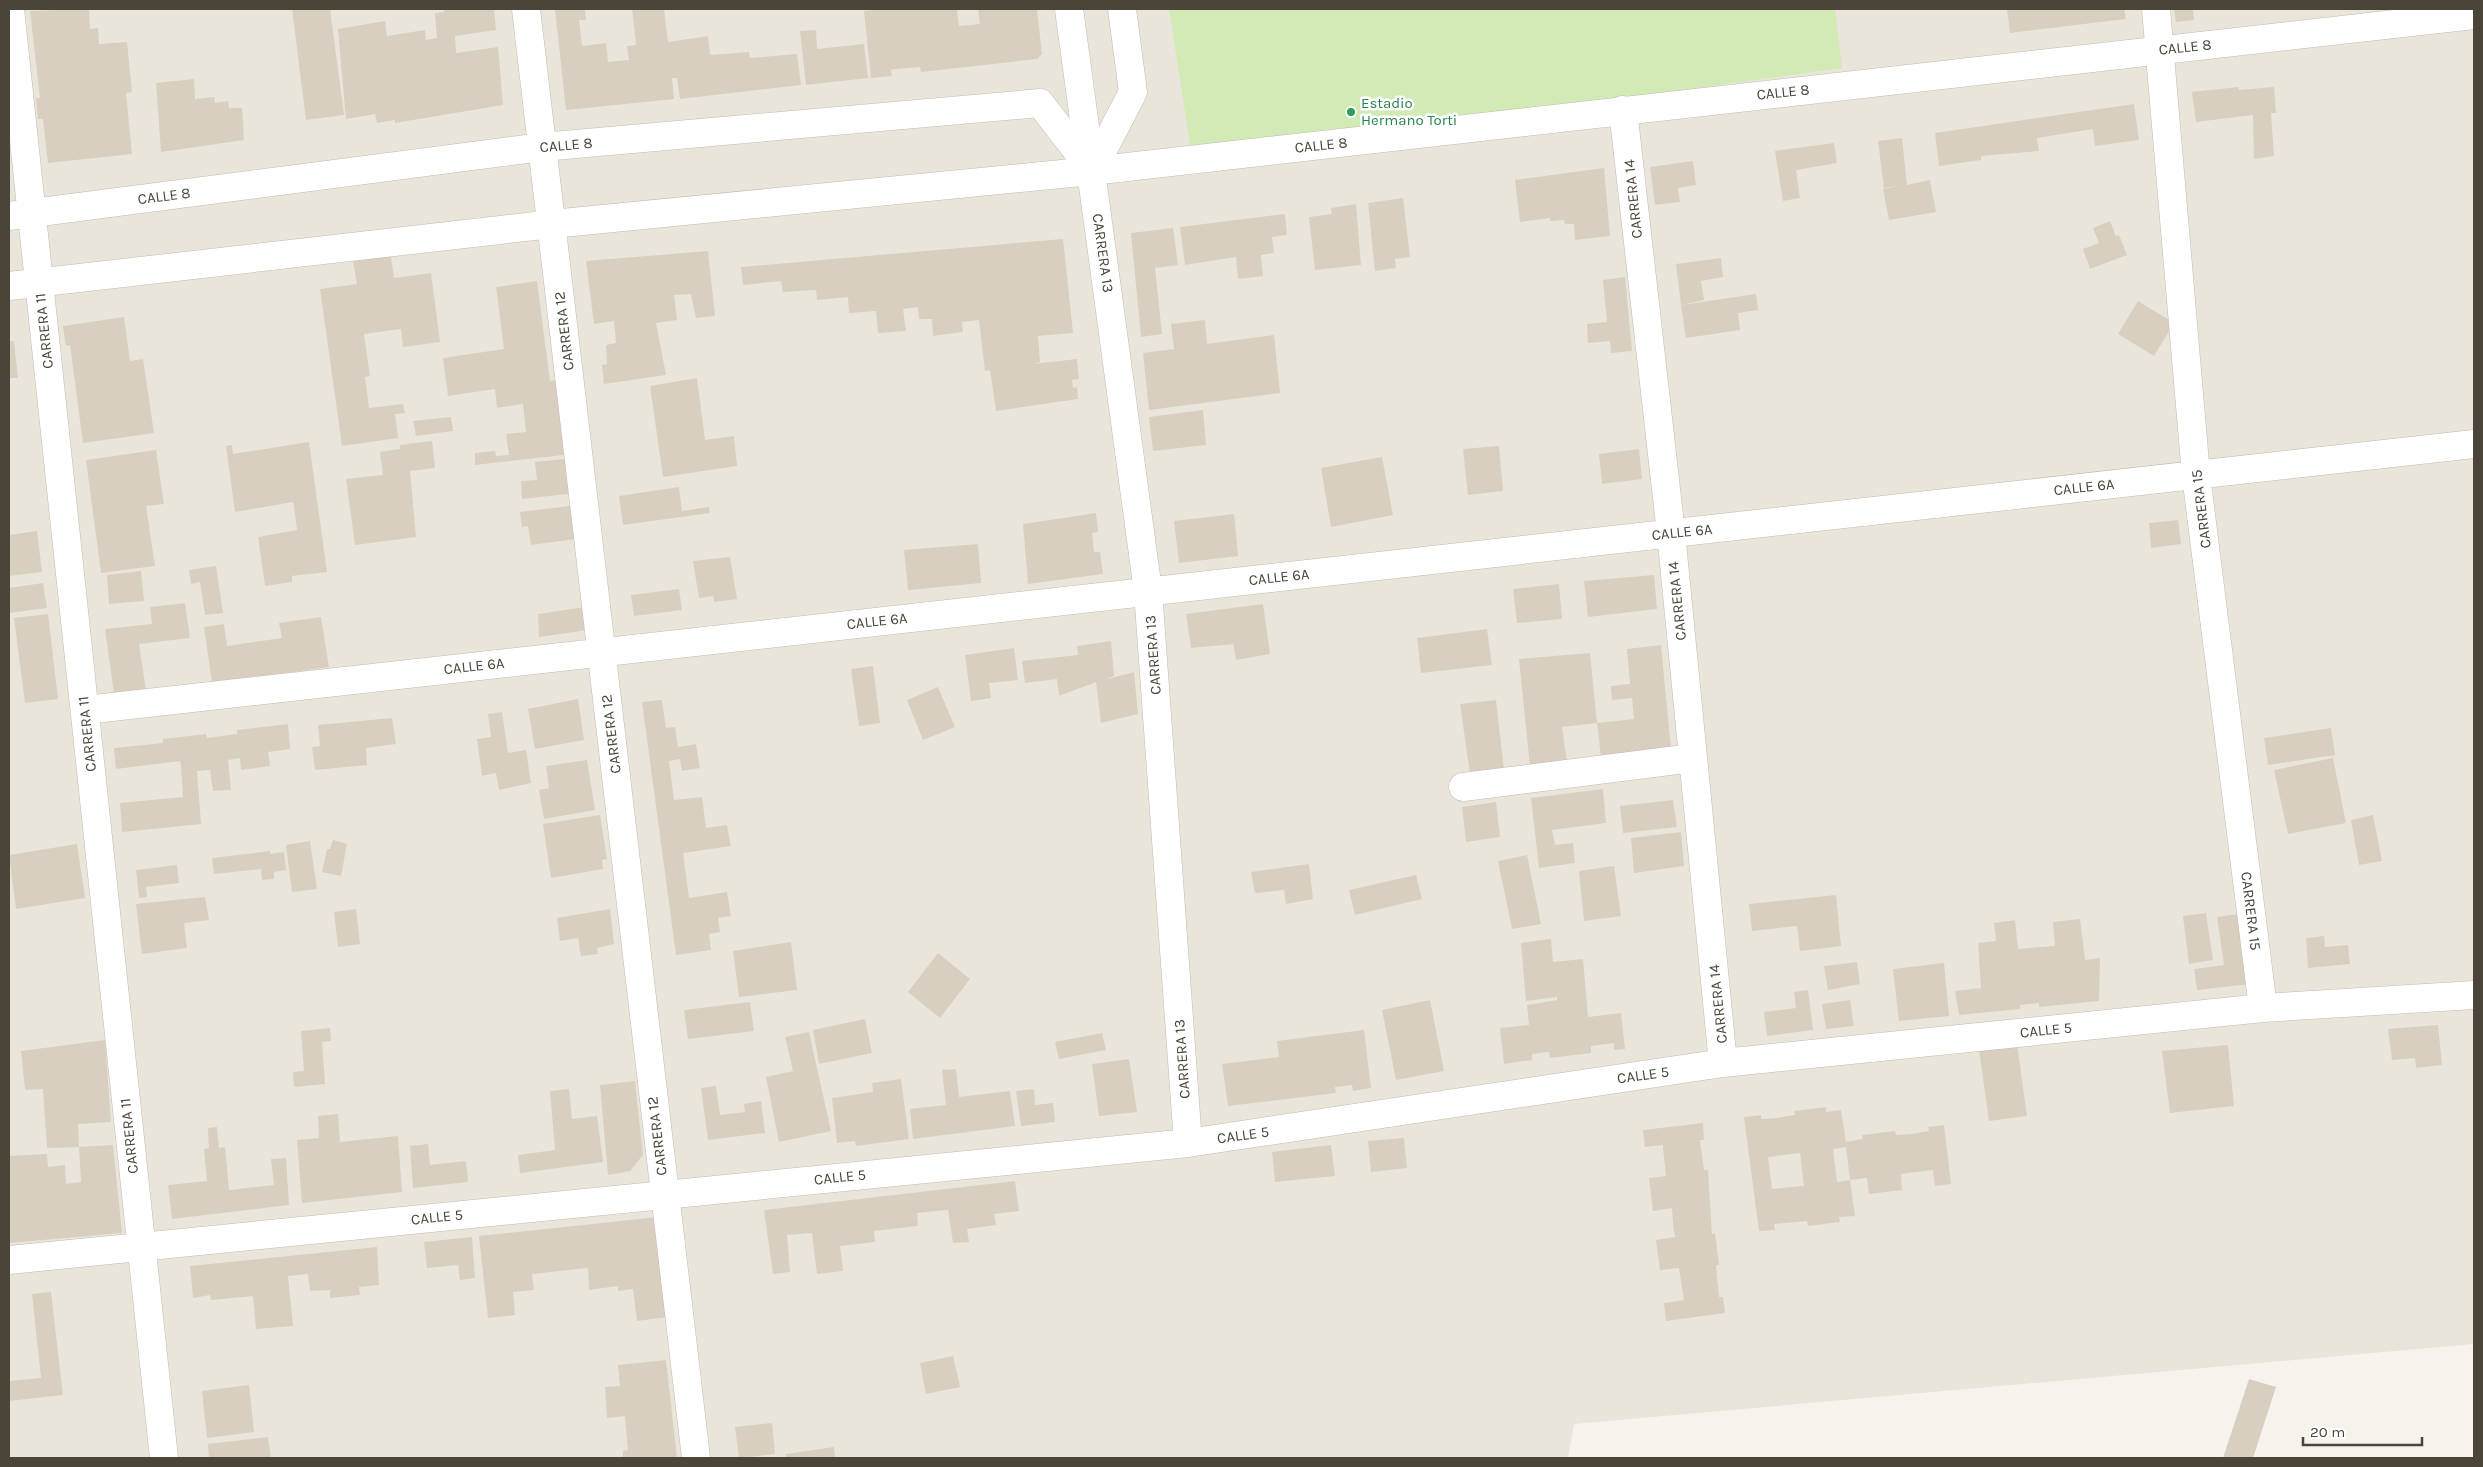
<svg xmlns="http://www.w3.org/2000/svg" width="2483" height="1467" viewBox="0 0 2483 1467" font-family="Karla,sans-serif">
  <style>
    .residential { fill: #eae5da }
    .green { fill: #d2eab5 }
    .building { fill: #d8cfc1; fill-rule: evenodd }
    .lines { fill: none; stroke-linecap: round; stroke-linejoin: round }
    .minor-casing { stroke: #c2bbae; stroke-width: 29 }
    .minor { stroke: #fff; stroke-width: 28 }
    .leisure-dot { fill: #2e9e5b; stroke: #fff; stroke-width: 2 }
    .labels { text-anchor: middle; stroke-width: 5; stroke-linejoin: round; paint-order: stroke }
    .street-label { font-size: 15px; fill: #4b4439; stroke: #fff }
    .leisure-label { font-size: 15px; fill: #27864d; stroke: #fff; text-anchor: start }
  </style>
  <rect width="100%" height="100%" fill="#f6f3ec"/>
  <path class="residential" d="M 9,9 L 2474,9 L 2474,1344 L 1574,1424 L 1568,1458 L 9,1458 Z"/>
  <path class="green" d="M 1169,9 L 1835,9 L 1842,68 L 1192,157 Z"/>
  <path class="building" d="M 89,9 L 90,29 L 98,28 L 99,44 L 127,42 L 132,92 L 126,93 L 132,154 L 48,163 L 43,119 L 38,119 L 36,98 L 40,98 L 30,11 Z
    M 292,9 L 330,9 L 344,115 L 306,120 Z
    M 444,9 L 494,9 L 496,30 L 455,36 L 456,53 L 498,47 L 503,105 L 395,123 L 395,120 L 377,123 L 375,114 L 346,119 L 338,29 L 385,21 L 387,36 L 425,30 L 426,40 L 437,38 L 435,13 L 444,12 Z
    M 555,9 L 585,9 L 586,20 L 579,20 L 582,46 L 606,43 L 608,62 L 629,60 L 627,46 L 636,45 L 632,9 L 664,9 L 668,42 L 708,36 L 710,55 L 749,52 L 750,58 L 797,54 L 801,85 L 680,99 L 677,78 L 672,78 L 674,99 L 566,110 Z
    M 884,9 L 957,9 L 959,26 L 980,24 L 978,9 L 1037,9 L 1042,54 L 1037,59 L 921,72 L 920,67 L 895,69 L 891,70 L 892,76 L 871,78 L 864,11 Z
    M 2007,9 L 2124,9 L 2126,19 L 2010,33 Z
    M 2174,9 L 2193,9 L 2194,20 L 2176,22 Z
    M 816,30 L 817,49 L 864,44 L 868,78 L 806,85 L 800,31 Z
    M 194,79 L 195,99 L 214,97 L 215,103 L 228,101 L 229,108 L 242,108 L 244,140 L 161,152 L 156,83 Z
    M 2238,87 L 2239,90 L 2274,87 L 2276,113 L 2271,113 L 2274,156 L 2254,159 L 2253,115 L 2196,122 L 2192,92 Z
    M 2134,104 L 2139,140 L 2095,146 L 2093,129 L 2037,138 L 2039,151 L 1981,156 L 1981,160 L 1939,166 L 1935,133 Z
    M 1902,138 L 1907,185 L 1930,180 L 1936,212 L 1889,220 L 1883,189 L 1899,186 L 1884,188 L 1878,141 Z
    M 1834,143 L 1837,163 L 1796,170 L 1800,198 L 1783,201 L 1775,151 Z
    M 1693,161 L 1696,185 L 1678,188 L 1680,202 L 1655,205 L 1650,167 Z
    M 1604,168 L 1610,236 L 1575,240 L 1574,224 L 1565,224 L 1564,220 L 1550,221 L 1550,218 L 1520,222 L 1515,180 Z
    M 1403,198 L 1410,257 L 1395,259 L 1396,268 L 1375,271 L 1368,203 Z
    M 1356,204 L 1361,265 L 1315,270 L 1309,217 L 1332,214 L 1331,208 Z
    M 1285,214 L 1287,235 L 1272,237 L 1274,253 L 1261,255 L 1263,276 L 1238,279 L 1236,257 L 1185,265 L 1180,227 Z
    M 2110,221 L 2116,236 L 2119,235 L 2127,255 L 2090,269 L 2083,249 L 2099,243 L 2093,228 Z
    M 1173,228 L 1178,265 L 1155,268 L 1162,334 L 1141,337 L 1131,233 Z
    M 1063,239 L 1073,333 L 1038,336 L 1040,362 L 1033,364 L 1077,359 L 1079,379 L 1072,380 L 1073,388 L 1077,387 L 1078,399 L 996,411 L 990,370 L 985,371 L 979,320 L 962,322 L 963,332 L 933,336 L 932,319 L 919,319 L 918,307 L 903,309 L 906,331 L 878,333 L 876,311 L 849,313 L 848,297 L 817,300 L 816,290 L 783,292 L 781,281 L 743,285 L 741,267 Z
    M 390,249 L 394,278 L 431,273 L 440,342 L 403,347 L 401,329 L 364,334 L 370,376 L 365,377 L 369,408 L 403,404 L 405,413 L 395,414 L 398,438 L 342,446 L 320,289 L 357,284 L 352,255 Z
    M 708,251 L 715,316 L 696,318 L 691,294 L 674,295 L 677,320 L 656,323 L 666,375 L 604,384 L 602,365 L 607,364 L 606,345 L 616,343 L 614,321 L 594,324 L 586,261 Z
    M 1721,258 L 1723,277 L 1701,281 L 1704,300 L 1681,305 L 1676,264 Z
    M 1625,277 L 1632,351 L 1611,353 L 1610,341 L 1588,343 L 1587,324 L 1607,322 L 1603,280 Z
    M 537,281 L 550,381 L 556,380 L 572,454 L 475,465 L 475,453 L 495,451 L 496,456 L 509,455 L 506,434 L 526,432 L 523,404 L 497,408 L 495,389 L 448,396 L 443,358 L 504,349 L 496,287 Z
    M 1756,294 L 1758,310 L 1738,313 L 1740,330 L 1686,338 L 1681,305 Z
    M 2138,301 L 2174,323 L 2154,356 L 2118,334 Z
    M 124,317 L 130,361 L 143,359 L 154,433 L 83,443 L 70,345 L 66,346 L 63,326 Z
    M 1205,320 L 1207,344 L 1274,335 L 1280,393 L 1149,410 L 1143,353 L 1174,349 L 1171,324 Z
    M 9,341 L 14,341 L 18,378 L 9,378 Z
    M 697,378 L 705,440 L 734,436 L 737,466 L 663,477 L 650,386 Z
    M 1203,410 L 1206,445 L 1153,451 L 1149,417 Z
    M 451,417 L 453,431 L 416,436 L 413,421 Z
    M 432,441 L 435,468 L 410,471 L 416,537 L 355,545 L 346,479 L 383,475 L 380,452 L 400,449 L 400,445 Z
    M 309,442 L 327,572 L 292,576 L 292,582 L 265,586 L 258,537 L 297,530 L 294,506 L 293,502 L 235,512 L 226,446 L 232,445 L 233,454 Z
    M 1499,446 L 1503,491 L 1468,495 L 1463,449 Z
    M 1639,449 L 1642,479 L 1602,484 L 1599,454 Z
    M 156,450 L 164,504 L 146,506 L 155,566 L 101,573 L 86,460 Z
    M 1382,457 L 1393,515 L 1331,527 L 1321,468 Z
    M 573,458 L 577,493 L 522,499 L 521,481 L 537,480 L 535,462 Z
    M 679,487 L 682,511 L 709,507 L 710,513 L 623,525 L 619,496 Z
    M 578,505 L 582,538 L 531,545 L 528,526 L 522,527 L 520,512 Z
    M 1096,513 L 1098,532 L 1092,533 L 1094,552 L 1100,552 L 1103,574 L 1028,584 L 1023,524 Z
    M 1234,514 L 1238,556 L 1179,563 L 1174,521 Z
    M 2178,520 L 2181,544 L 2151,548 L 2149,523 Z
    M 37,531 L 42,572 L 9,576 L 9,535 Z
    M 978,544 L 981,583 L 908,590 L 904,550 Z
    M 730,557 L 737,599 L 714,602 L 713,596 L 699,598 L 693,561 Z
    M 216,566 L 223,613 L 205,615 L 200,582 L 191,584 L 189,570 Z
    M 141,571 L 144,601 L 109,604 L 107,575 Z
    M 1654,575 L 1657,609 L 1588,617 L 1584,581 Z
    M 43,583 L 47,608 L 9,613 L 9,588 Z
    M 1559,584 L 1562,619 L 1517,623 L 1513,589 Z
    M 679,589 L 682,610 L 634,616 L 631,595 Z
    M 185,603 L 190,638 L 139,644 L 146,690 L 114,694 L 105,629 L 152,624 L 150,607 Z
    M 1263,604 L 1270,654 L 1236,660 L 1233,644 L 1191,648 L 1186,614 Z
    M 585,607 L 588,630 L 539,637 L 538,614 Z
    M 48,614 L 58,699 L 25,703 L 14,618 Z
    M 321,617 L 329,667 L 212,683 L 204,627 L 224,624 L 227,646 L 282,638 L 279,623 Z
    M 1487,629 L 1492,665 L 1421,673 L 1417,638 Z
    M 1111,641 L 1114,676 L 1104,680 L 1134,672 L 1138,714 L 1101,723 L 1096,682 L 1059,696 L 1057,679 L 1025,683 L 1022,661 L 1078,655 L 1077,646 Z
    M 1661,645 L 1671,750 L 1601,758 L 1597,723 L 1634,719 L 1632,698 L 1612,700 L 1611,686 L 1630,684 L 1627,649 Z
    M 1014,648 L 1018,680 L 989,683 L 991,698 L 971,701 L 965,655 Z
    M 1590,653 L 1597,723 L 1562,727 L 1567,762 L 1530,767 L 1519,659 Z
    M 873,666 L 880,723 L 859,726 L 851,669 Z
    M 938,687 L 955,727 L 923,740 L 907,700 Z
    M 578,699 L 584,740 L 535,749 L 528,709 Z
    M 662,700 L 666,728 L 675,727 L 678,747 L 696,744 L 700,768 L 682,771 L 680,759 L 669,761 L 674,800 L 702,797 L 706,828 L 727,825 L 731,846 L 683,853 L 689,898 L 727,892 L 731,916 L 718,918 L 720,932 L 709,934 L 711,950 L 676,955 L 642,702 Z
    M 1496,700 L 1504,770 L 1470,774 L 1460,704 Z
    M 502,712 L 508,753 L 526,750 L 531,783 L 499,790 L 496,773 L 482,776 L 477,739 L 491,737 L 488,714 Z
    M 392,718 L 396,744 L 366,748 L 367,765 L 315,770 L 312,747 L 320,746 L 318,725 Z
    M 288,724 L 290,749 L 268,752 L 270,766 L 241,770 L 240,758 L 228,760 L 231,790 L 213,791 L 210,770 L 197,771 L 201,824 L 122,832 L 120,803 L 183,797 L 181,766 L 180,761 L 116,769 L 114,748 L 163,743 L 163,739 L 206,734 L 207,738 L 237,734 L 237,730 Z
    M 2331,728 L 2335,755 L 2268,765 L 2264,738 Z
    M 2333,758 L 2346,823 L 2288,834 L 2274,770 Z
    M 587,760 L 595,810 L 544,819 L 539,790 L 549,788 L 546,766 Z
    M 1603,789 L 1606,823 L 1552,830 L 1555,845 L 1573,843 L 1575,863 L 1539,868 L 1531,798 Z
    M 1673,800 L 1677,827 L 1623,833 L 1620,806 Z
    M 1496,802 L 1500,837 L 1466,842 L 1462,807 Z
    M 600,815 L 607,859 L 602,860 L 603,869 L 551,878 L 543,824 Z
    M 2373,815 L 2382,861 L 2359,865 L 2351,820 Z
    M 1681,832 L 1684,866 L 1634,873 L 1631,838 Z
    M 333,840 L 347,844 L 341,876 L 322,872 L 327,849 L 330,849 Z
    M 310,841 L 317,889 L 292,892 L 286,845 Z
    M 77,844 L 85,898 L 16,909 L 9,855 Z
    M 270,851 L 270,854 L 284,852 L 286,870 L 274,872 L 274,879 L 262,880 L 261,869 L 214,874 L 212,858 Z
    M 1527,855 L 1541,924 L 1512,929 L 1498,861 Z
    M 1309,864 L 1313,899 L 1286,904 L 1284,890 L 1255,893 L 1251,872 Z
    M 177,865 L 179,883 L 146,887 L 147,897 L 139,898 L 136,870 Z
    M 1614,866 L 1621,916 L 1584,921 L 1579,871 Z
    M 1416,875 L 1422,899 L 1355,915 L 1349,890 Z
    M 1836,895 L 1841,946 L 1800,951 L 1797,926 L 1752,931 L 1749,904 Z
    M 205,897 L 209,920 L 184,923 L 187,948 L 142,954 L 136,904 Z
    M 356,909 L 360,944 L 338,947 L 334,912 Z
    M 610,909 L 614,944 L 597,948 L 598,954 L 581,956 L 578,938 L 560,941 L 557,918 Z
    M 2206,913 L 2213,960 L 2189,964 L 2183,916 Z
    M 2239,914 L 2251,984 L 2197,990 L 2194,969 L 2224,965 L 2217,917 Z
    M 2080,919 L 2085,960 L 2100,958 L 2099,1001 L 2039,1007 L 2039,1003 L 2020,1005 L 2020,1009 L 1959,1015 L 1955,991 L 1981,988 L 1978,943 L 1996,941 L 1994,923 L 2015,920 L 2018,949 L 2055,946 L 2053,922 Z
    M 2324,936 L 2325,947 L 2348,945 L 2350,964 L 2308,968 L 2306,938 Z
    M 1551,939 L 1553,962 L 1583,959 L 1588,1017 L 1621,1013 L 1625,1049 L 1614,1050 L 1614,1043 L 1591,1046 L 1591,1053 L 1550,1058 L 1549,1052 L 1532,1054 L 1532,1060 L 1504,1064 L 1500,1028 L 1529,1025 L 1527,1005 L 1557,1000 L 1557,997 L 1526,1001 L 1521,943 Z
    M 791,942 L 797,990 L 739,997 L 733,951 Z
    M 938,953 L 970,979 L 940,1018 L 908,992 Z
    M 1857,962 L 1860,984 L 1828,990 L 1824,966 Z
    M 1944,963 L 1949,1016 L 1899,1021 L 1893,969 Z
    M 1808,990 L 1813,1030 L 1767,1036 L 1764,1012 L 1796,1008 L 1794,992 Z
    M 1430,1000 L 1444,1071 L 1396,1080 L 1382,1010 Z
    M 1850,1000 L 1854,1026 L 1826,1029 L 1822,1004 Z
    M 750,1002 L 754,1031 L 688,1039 L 684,1010 Z
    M 865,1019 L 872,1053 L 819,1064 L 813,1030 Z
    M 2438,1025 L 2442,1065 L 2416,1068 L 2415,1058 L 2392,1060 L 2388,1029 Z
    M 330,1028 L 331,1041 L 322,1042 L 325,1084 L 294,1087 L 293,1072 L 304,1071 L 301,1031 Z
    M 1364,1030 L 1371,1088 L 1353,1091 L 1352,1085 L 1335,1087 L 1336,1093 L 1228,1106 L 1222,1064 L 1279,1057 L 1277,1041 Z
    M 809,1032 L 831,1131 L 779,1142 L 766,1077 L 793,1071 L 785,1037 Z
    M 1102,1033 L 1106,1050 L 1059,1059 L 1055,1042 Z
    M 105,1040 L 111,1122 L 78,1124 L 79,1147 L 47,1148 L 43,1089 L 25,1090 L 21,1051 Z
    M 2017,1044 L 2027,1116 L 1989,1121 L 1979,1050 Z
    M 2228,1045 L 2234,1106 L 2170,1113 L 2162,1051 Z
    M 1129,1059 L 1137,1112 L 1099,1116 L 1092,1064 Z
    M 956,1069 L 959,1097 L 1010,1091 L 1015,1126 L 913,1139 L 910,1109 L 946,1105 L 942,1070 Z
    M 901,1079 L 909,1139 L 856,1146 L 855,1141 L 837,1143 L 832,1098 L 873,1092 L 872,1083 Z
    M 635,1081 L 643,1155 L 630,1171 L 608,1175 L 600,1085 Z
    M 716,1086 L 720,1115 L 745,1112 L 744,1104 L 761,1101 L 765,1133 L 708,1140 L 701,1088 Z
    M 569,1089 L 572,1119 L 597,1116 L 603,1162 L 520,1173 L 518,1155 L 555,1150 L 550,1091 Z
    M 1034,1089 L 1035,1105 L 1053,1103 L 1055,1122 L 1021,1126 L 1016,1091 Z
    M 1826,1107 L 1826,1112 L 1841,1110 L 1846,1142 L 1863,1139 L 1862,1135 L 1895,1131 L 1896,1135 L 1911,1134 L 1929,1131 L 1928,1127 L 1944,1125 L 1951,1184 L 1935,1186 L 1933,1170 L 1901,1174 L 1902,1190 L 1869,1194 L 1867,1178 L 1850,1180 L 1846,1147 L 1833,1149 L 1837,1182 L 1850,1180 L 1855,1216 L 1839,1217 L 1840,1222 L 1808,1226 L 1807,1221 L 1774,1224 L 1775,1230 L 1759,1231 L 1744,1117 L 1761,1115 L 1761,1119 L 1777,1118 L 1795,1115 L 1794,1111 ZM 1800,1153 L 1804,1186 L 1772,1189 L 1768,1157 Z
    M 338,1114 L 340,1142 L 398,1136 L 402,1192 L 302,1203 L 297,1140 L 319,1138 L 318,1116 Z
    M 1703,1123 L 1704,1140 L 1700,1140 L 1704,1170 L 1708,1170 L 1712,1234 L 1715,1233 L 1719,1265 L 1716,1265 L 1719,1297 L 1723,1297 L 1725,1313 L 1666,1321 L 1664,1303 L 1684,1300 L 1679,1268 L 1660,1270 L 1656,1240 L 1675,1237 L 1673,1224 L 1672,1208 L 1653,1211 L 1649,1178 L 1666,1176 L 1663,1148 L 1663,1145 L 1645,1147 L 1643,1130 Z
    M 217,1127 L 219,1148 L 225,1147 L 229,1190 L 274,1185 L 271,1159 L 286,1158 L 289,1205 L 172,1219 L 168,1185 L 207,1181 L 204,1149 L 209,1148 L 208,1128 Z
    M 1404,1138 L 1407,1168 L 1371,1172 L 1368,1141 Z
    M 428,1144 L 430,1165 L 466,1161 L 468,1182 L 413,1188 L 410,1146 Z
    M 113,1145 L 122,1233 L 9,1243 L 9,1156 L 47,1154 L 48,1167 L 65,1165 L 66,1184 L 81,1182 L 79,1147 Z
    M 1331,1145 L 1335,1176 L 1275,1182 L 1272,1152 Z
    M 1015,1181 L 1019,1211 L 994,1214 L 996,1225 L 967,1229 L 969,1242 L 953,1243 L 948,1210 L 917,1213 L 918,1226 L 874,1231 L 875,1242 L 840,1246 L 843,1271 L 817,1274 L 812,1233 L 787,1235 L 790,1272 L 773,1274 L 764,1210 Z
    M 658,1217 L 668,1317 L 637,1321 L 633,1289 L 618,1291 L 618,1286 L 589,1290 L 588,1268 L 532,1274 L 534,1290 L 513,1292 L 515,1315 L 488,1318 L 479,1236 Z
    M 472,1237 L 475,1278 L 460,1280 L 458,1265 L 427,1268 L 424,1242 Z
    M 377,1247 L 379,1285 L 359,1287 L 360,1295 L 330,1298 L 330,1290 L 310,1291 L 308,1274 L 288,1276 L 293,1326 L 256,1329 L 253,1296 L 211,1300 L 210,1295 L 193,1298 L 190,1266 Z
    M 51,1292 L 63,1395 L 9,1401 L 9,1381 L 41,1378 L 32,1294 Z
    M 953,1356 L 960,1387 L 926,1394 L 920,1363 Z
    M 666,1360 L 677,1458 L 623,1458 L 623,1451 L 628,1450 L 625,1416 L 607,1418 L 605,1387 L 620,1386 L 618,1365 Z
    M 2249,1379 L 2276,1387 L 2253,1458 L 2223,1458 Z
    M 249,1385 L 254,1432 L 207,1438 L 202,1391 Z
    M 772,1423 L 775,1454 L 739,1458 L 735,1427 Z
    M 268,1437 L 271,1458 L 209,1458 L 208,1444 Z
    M 834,1447 L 835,1458 L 786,1458 L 786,1454 Z"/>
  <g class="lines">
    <defs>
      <path id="minor" d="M 10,9 L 164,1458
        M 526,9 L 696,1458
        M 1069,9 L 1148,591 L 1188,1143
        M 2156,9 L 2196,475 L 2263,1008
        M 1623,110 L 1671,533 L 1723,1063
        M 1092,171 L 1133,92 L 1122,9
        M 9,216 L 542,147 L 1040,103 L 1091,169
        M 9,286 L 552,224 L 1092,171 L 2474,15
        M 85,710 L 2474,444
        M 1463,787 L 1693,758
        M 9,1260 L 1188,1143 L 1723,1063 L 2263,1008 L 2474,995"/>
    </defs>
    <use href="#minor" class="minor-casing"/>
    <use href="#minor" class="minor"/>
  </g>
  <circle class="leisure-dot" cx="1351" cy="112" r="5"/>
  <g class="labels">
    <g class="street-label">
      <text transform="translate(2185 47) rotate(-6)" y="5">CALLE 8</text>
      <text transform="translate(1783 92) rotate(-6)" y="5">CALLE 8</text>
      <text transform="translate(566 145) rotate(-5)" y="5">CALLE 8</text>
      <text transform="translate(1321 145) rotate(-6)" y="5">CALLE 8</text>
      <text transform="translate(164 196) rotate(-7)" y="5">CALLE 8</text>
      <text transform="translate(1633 199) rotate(-96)" y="5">CARRERA 14</text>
      <text transform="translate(1103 253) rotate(82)" y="5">CARRERA 13</text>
      <text transform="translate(44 331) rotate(-96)" y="5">CARRERA 11</text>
      <text transform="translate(564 331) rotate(-97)" y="5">CARRERA 12</text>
      <text transform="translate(2084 487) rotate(-6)" y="5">CALLE 6A</text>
      <text transform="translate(2201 509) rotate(-97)" y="5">CARRERA 15</text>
      <text transform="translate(1682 532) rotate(-6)" y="5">CALLE 6A</text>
      <text transform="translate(1279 577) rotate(-6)" y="5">CALLE 6A</text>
      <text transform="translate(1677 601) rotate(-96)" y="5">CARRERA 14</text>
      <text transform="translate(877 621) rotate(-6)" y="5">CALLE 6A</text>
      <text transform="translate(1153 655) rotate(-94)" y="5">CARRERA 13</text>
      <text transform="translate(474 666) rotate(-6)" y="5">CALLE 6A</text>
      <text transform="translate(87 734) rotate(-96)" y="5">CARRERA 11</text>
      <text transform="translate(611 734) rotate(-97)" y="5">CARRERA 12</text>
      <text transform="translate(2251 911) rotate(83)" y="5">CARRERA 15</text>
      <text transform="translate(1718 1004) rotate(-96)" y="5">CARRERA 14</text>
      <text transform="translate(2046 1030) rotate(-6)" y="5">CALLE 5</text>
      <text transform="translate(1182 1059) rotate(-94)" y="5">CARRERA 13</text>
      <text transform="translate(1643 1075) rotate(-8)" y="5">CALLE 5</text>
      <text transform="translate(1243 1135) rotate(-8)" y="5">CALLE 5</text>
      <text transform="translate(129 1136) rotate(-96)" y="5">CARRERA 11</text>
      <text transform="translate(657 1136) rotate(-97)" y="5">CARRERA 12</text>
      <text transform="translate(840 1177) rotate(-6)" y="5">CALLE 5</text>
      <text transform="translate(437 1217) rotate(-6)" y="5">CALLE 5</text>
    </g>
    <g class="leisure-label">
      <text x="1361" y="108">Estadio<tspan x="1361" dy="17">Hermano Torti</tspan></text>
    </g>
  </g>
  <rect width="2483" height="1467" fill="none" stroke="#4b4439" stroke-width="20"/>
  <path d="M2303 1437v8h119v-8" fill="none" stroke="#4b4439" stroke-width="2.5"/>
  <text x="2310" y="1437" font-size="15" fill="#4b4439" stroke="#ffffff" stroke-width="4" paint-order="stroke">20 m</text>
</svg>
